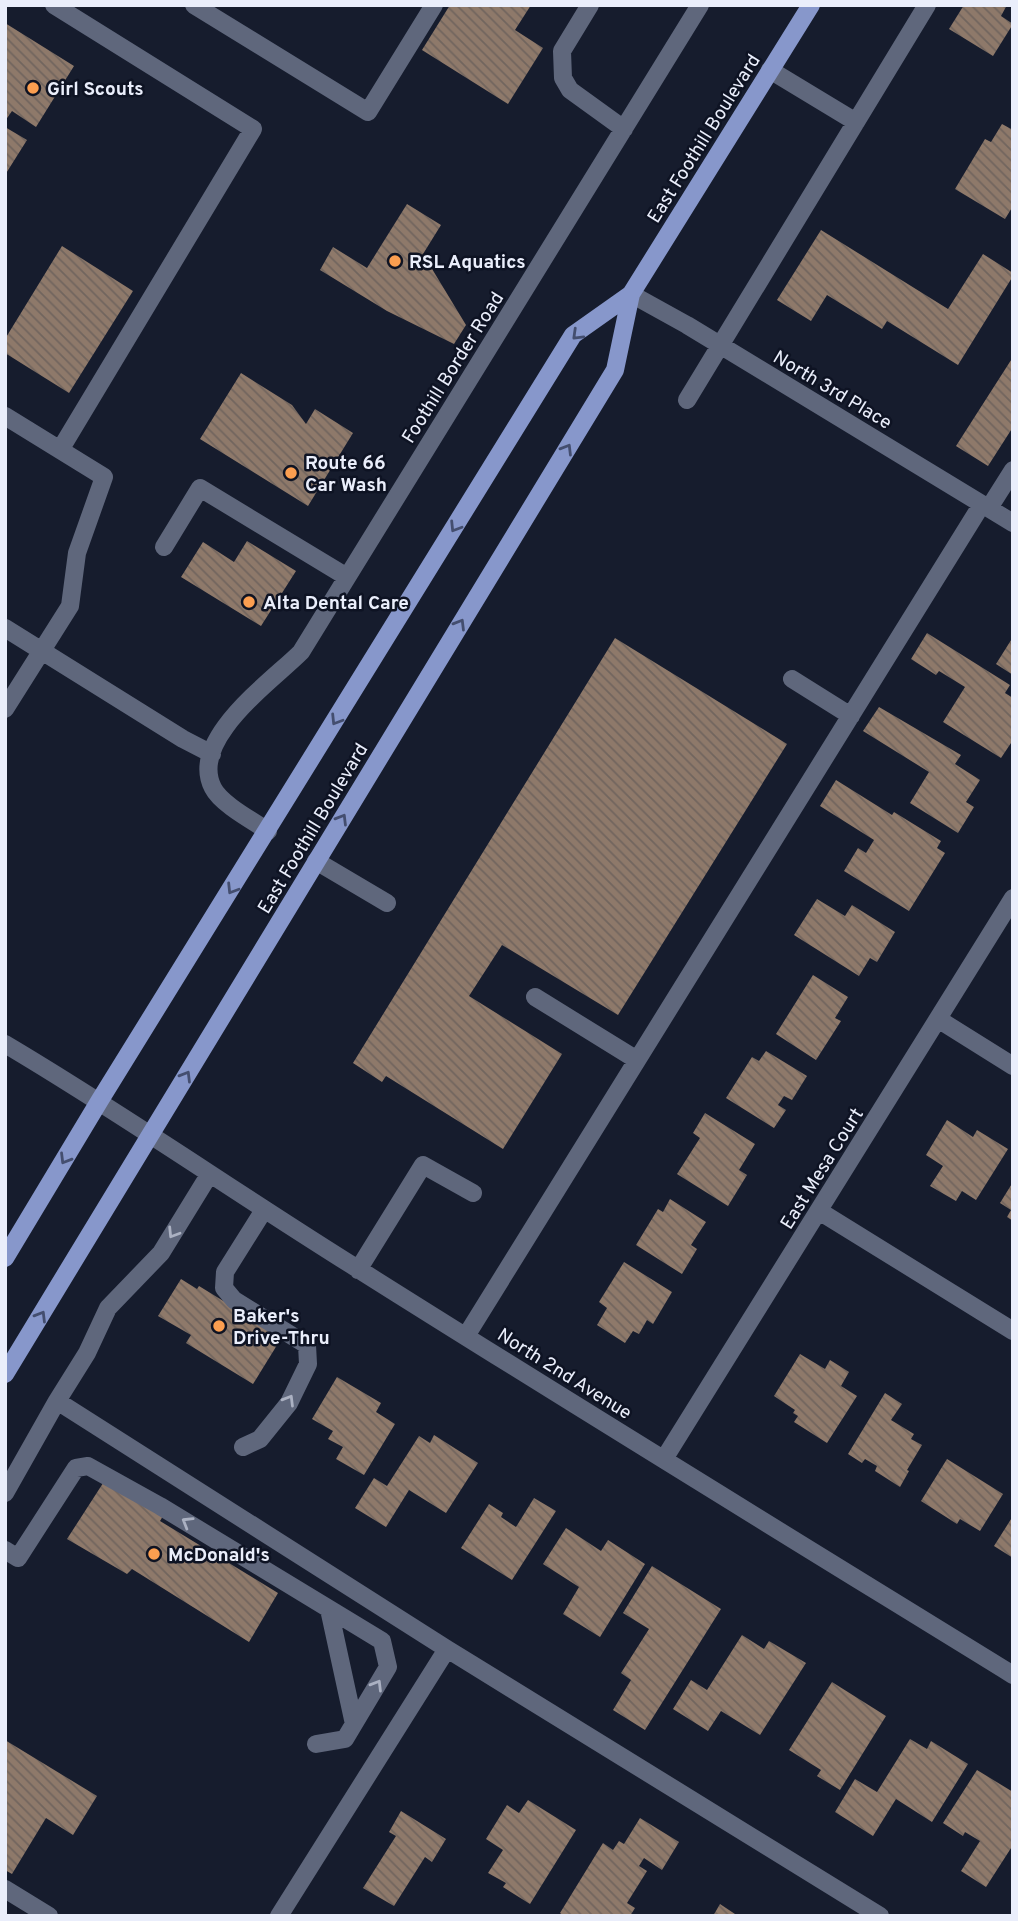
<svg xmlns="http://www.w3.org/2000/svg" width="1018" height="1921" viewBox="0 0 1018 1921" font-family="Overpass,sans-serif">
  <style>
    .building { fill: url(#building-back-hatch) }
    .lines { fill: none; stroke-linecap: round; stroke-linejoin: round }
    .minor { stroke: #5f677c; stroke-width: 18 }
    .major { stroke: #8797cb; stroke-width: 18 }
    .oneway { stroke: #444e6f }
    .oneway2 { stroke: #abb1c2 }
    .poi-dot { fill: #fb9e50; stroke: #0e1323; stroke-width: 2.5 }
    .labels { text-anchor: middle; stroke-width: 5; stroke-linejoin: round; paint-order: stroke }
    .poi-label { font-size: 19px; font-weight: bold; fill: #eaeefb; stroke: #0e1323; text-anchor: start }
    .street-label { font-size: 19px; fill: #eaeefb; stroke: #0e1323 }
  </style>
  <defs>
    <pattern id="building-back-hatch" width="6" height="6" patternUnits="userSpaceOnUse" patternTransform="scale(1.75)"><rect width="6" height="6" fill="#8e796a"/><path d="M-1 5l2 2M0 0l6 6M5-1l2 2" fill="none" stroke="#71655e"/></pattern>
  </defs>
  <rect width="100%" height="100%" fill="#161c2d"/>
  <path class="building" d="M 450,5 L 531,5 L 515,30 L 543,48 L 508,104 L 422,50 Z
    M 964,5 L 1007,5 L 1001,16 L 1013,24 L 993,56 L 949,29 Z
    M 5,23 L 74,66 L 36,127 L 12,111 L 5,121 Z
    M 1002,124 L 1013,130 L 1013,206 L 1005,219 L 955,189 L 985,139 L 991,142 Z
    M 5,127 L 27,140 L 5,175 Z
    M 407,204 L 441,225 L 423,254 L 466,325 L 454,344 L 387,311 L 320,270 L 333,247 L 367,268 Z
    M 821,230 L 948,309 L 983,254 L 1013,273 L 1013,276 L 958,365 L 887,321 L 882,329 L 827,295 L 811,321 L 777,300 Z
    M 62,246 L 133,291 L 69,393 L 5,353 L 5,339 Z
    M 1013,357 L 1013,427 L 988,466 L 956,446 Z
    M 241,373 L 292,405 L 306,424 L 315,409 L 353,433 L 308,506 L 200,439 Z
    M 247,541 L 296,571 L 261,626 L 181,577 L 203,542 L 234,562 Z
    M 927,633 L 1010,685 L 1005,693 L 1013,698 L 1013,740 L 1001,758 L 943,722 L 965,687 L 939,671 L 936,675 L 911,659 Z
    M 1013,637 L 1013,675 L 996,664 Z
    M 615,638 L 787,744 L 618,1015 L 502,945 L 469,996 L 562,1054 L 503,1149 L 386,1076 L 382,1082 L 353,1063 Z
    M 879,707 L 961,755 L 955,764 L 980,780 L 966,802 L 974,807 L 958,833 L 910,803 L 929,772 L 863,731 Z
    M 836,780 L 892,815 L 894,812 L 941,841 L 937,848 L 945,853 L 909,911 L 844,871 L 858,848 L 866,853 L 874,840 L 820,806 Z
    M 817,899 L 845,916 L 852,905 L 895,932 L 877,962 L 870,958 L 859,976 L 794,935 Z
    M 813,975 L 848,997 L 835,1018 L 841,1021 L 816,1060 L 776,1034 Z
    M 766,1051 L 807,1076 L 792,1100 L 784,1096 L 778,1105 L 786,1110 L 774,1128 L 726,1098 L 752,1057 L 759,1061 Z
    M 705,1113 L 755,1144 L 739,1170 L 747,1175 L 728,1206 L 677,1174 L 700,1138 L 693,1133 Z
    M 947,1120 L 973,1137 L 977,1130 L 1008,1149 L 976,1200 L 962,1191 L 956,1201 L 930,1186 L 943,1166 L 926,1155 Z
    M 1013,1182 L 1013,1221 L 1007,1217 L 1011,1210 L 1000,1203 Z
    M 670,1199 L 706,1222 L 691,1245 L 697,1249 L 682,1274 L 636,1245 L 658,1209 L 663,1212 Z
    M 624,1262 L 672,1292 L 653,1324 L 647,1320 L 639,1334 L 633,1331 L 625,1343 L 597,1325 L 607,1308 L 599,1302 Z
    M 181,1279 L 197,1289 L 199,1286 L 282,1337 L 253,1384 L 186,1343 L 191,1335 L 158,1316 Z
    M 800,1354 L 825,1369 L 830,1360 L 849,1372 L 841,1386 L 857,1396 L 827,1443 L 794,1422 L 798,1416 L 793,1413 L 795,1410 L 774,1396 Z
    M 337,1377 L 381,1403 L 376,1412 L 395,1424 L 364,1475 L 336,1459 L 343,1447 L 328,1439 L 333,1431 L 312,1419 Z
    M 885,1393 L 902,1404 L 891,1420 L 914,1434 L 911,1439 L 922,1445 L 907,1470 L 909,1471 L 900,1487 L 875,1471 L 877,1466 L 865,1459 L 862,1463 L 848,1454 Z
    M 434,1435 L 478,1463 L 446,1513 L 409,1490 L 386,1527 L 355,1508 L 374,1478 L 387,1486 L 419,1436 L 430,1443 Z
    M 947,1459 L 1003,1494 L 980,1531 L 960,1519 L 957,1524 L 921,1501 Z
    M 107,1477 L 163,1516 L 160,1521 L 278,1593 L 249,1642 L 132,1569 L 127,1574 L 67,1539 Z
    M 534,1498 L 556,1511 L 512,1580 L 461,1548 L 489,1504 L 503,1513 L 501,1517 L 516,1527 Z
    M 1013,1516 L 1013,1558 L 994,1546 Z
    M 566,1528 L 601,1551 L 608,1540 L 645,1564 L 600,1637 L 563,1614 L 579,1587 L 543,1564 Z
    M 652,1566 L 721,1609 L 645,1730 L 613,1710 L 631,1680 L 621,1673 L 649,1629 L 623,1613 Z
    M 742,1635 L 764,1649 L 769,1641 L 806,1663 L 760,1735 L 721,1711 L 708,1731 L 673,1709 L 691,1680 L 707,1690 Z
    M 832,1682 L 886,1716 L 840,1790 L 817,1776 L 821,1770 L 789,1750 Z
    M 910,1739 L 927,1749 L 931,1741 L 968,1764 L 932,1822 L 896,1799 L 873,1836 L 835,1812 L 855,1779 L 877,1792 Z
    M 5,1740 L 97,1796 L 73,1835 L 46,1818 L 12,1874 L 5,1870 Z
    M 977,1770 L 1013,1792 L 1013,1845 L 986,1887 L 961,1871 L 980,1841 L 965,1832 L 963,1836 L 943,1823 Z
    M 528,1800 L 576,1830 L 530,1904 L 503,1887 L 506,1883 L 488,1873 L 503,1850 L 486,1839 L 507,1805 L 519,1813 Z
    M 401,1811 L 446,1839 L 432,1862 L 425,1857 L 394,1906 L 363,1888 L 396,1836 L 389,1832 Z
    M 640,1818 L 679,1842 L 662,1870 L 644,1858 L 639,1866 L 647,1871 L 627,1903 L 635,1908 L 630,1916 L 564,1916 L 560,1913 L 603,1843 L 613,1850 L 619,1841 L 624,1844 Z
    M 720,1904 L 738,1916 L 713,1916 Z"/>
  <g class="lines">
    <path class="minor" d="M 54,5 L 253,129 L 60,450
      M 194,5 L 368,112 L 434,5
      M 590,5 L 562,51 L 563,78 L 570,90 L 624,129
      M 770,70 L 856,122
      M 631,294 L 687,325 L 1013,523
      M 687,400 L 927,5
      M 5,416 L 104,477 L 77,553 L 70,606 L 5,709
      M 989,508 L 1013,470
      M 164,547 L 200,488 L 347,577
      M 5,628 L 183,739 L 212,754
      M 792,679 L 851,716
      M 268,831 C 253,821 221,804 213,788 C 188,740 271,682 301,652 L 700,5
      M 316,861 L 387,903
      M 535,997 L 637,1060
      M 938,1019 L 1013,1066
      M 5,1044 C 125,1115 239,1195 358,1269 C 575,1406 794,1540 1013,1675
      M 819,1211 L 1013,1331
      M 358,1270 L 423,1165 L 473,1193
      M 466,1336 L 982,504
      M 57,1401 L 447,1649 L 880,1916
      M 243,1447 L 260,1439 L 289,1403 L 308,1364 L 307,1345 L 234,1300 L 224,1288 L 225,1272 L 264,1210
      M 664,1459 L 1013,898
      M 5,1493 L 57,1401 L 87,1353 L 108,1308 L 161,1253 L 209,1175
      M 5,1550 L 18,1558 L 76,1468 L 88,1466 L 160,1506 L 382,1641 L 388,1667 L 345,1739 L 316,1744
      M 329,1609 L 354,1724
      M 5,1889 L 49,1916
      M 279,1916 L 447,1649"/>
    <path class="major" d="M 5,1258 L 100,1100 L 573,335 L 631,294
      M 5,1374 L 615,370 L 631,294 L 811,5"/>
  </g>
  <defs><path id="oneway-chevron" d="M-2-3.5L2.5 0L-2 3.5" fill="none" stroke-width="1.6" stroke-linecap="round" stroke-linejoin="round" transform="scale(1.75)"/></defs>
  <g class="oneway">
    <use href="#oneway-chevron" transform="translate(577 335) rotate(136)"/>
    <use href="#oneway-chevron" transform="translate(567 449) rotate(-59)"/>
    <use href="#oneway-chevron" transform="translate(455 527) rotate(122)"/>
    <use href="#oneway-chevron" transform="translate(460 624) rotate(-59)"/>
    <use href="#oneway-chevron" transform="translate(336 720) rotate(122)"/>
    <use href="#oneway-chevron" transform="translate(342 819) rotate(-59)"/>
    <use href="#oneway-chevron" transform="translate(232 889) rotate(122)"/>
    <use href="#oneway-chevron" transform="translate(186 1076) rotate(-59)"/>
    <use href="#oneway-chevron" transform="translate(65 1159) rotate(121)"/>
    <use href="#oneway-chevron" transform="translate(41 1316) rotate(-59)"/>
  </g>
  <g class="oneway2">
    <use href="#oneway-chevron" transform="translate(173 1233) rotate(122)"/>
    <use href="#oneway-chevron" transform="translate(289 1400) rotate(-59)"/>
    <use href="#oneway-chevron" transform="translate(187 1522) rotate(-149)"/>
    <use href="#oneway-chevron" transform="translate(377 1685) rotate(-59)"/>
  </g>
  <g class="poi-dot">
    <circle cx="33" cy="88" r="7"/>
    <circle cx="395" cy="261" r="7"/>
    <circle cx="291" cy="473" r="7"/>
    <circle cx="249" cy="602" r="7"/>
    <circle cx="219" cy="1326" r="7"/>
    <circle cx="154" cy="1554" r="7"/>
  </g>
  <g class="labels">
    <g class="poi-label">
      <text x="47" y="95">Girl Scouts</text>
      <text x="409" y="268">RSL Aquatics</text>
      <text x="305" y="469">Route 66<tspan x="305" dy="22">Car Wash</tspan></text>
      <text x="263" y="609">Alta Dental Care</text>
      <text x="233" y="1322">Baker's<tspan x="233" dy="22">Drive-Thru</tspan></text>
      <text x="168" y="1561">McDonald's</text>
    </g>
    <g class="street-label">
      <text transform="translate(703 138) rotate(-58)" y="7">East Foothill Boulevard</text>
      <text transform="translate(452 367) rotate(-58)" y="7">Foothill Border Road</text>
      <text transform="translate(833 389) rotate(31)" y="7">North 3rd Place</text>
      <text transform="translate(312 828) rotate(-59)" y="7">East Foothill Boulevard</text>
      <text transform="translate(821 1168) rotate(-58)" y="7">East Mesa Court</text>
      <text transform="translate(565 1373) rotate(32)" y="7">North 2nd Avenue</text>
    </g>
  </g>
  <rect width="1018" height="1921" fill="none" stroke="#eaeefb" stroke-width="14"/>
</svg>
